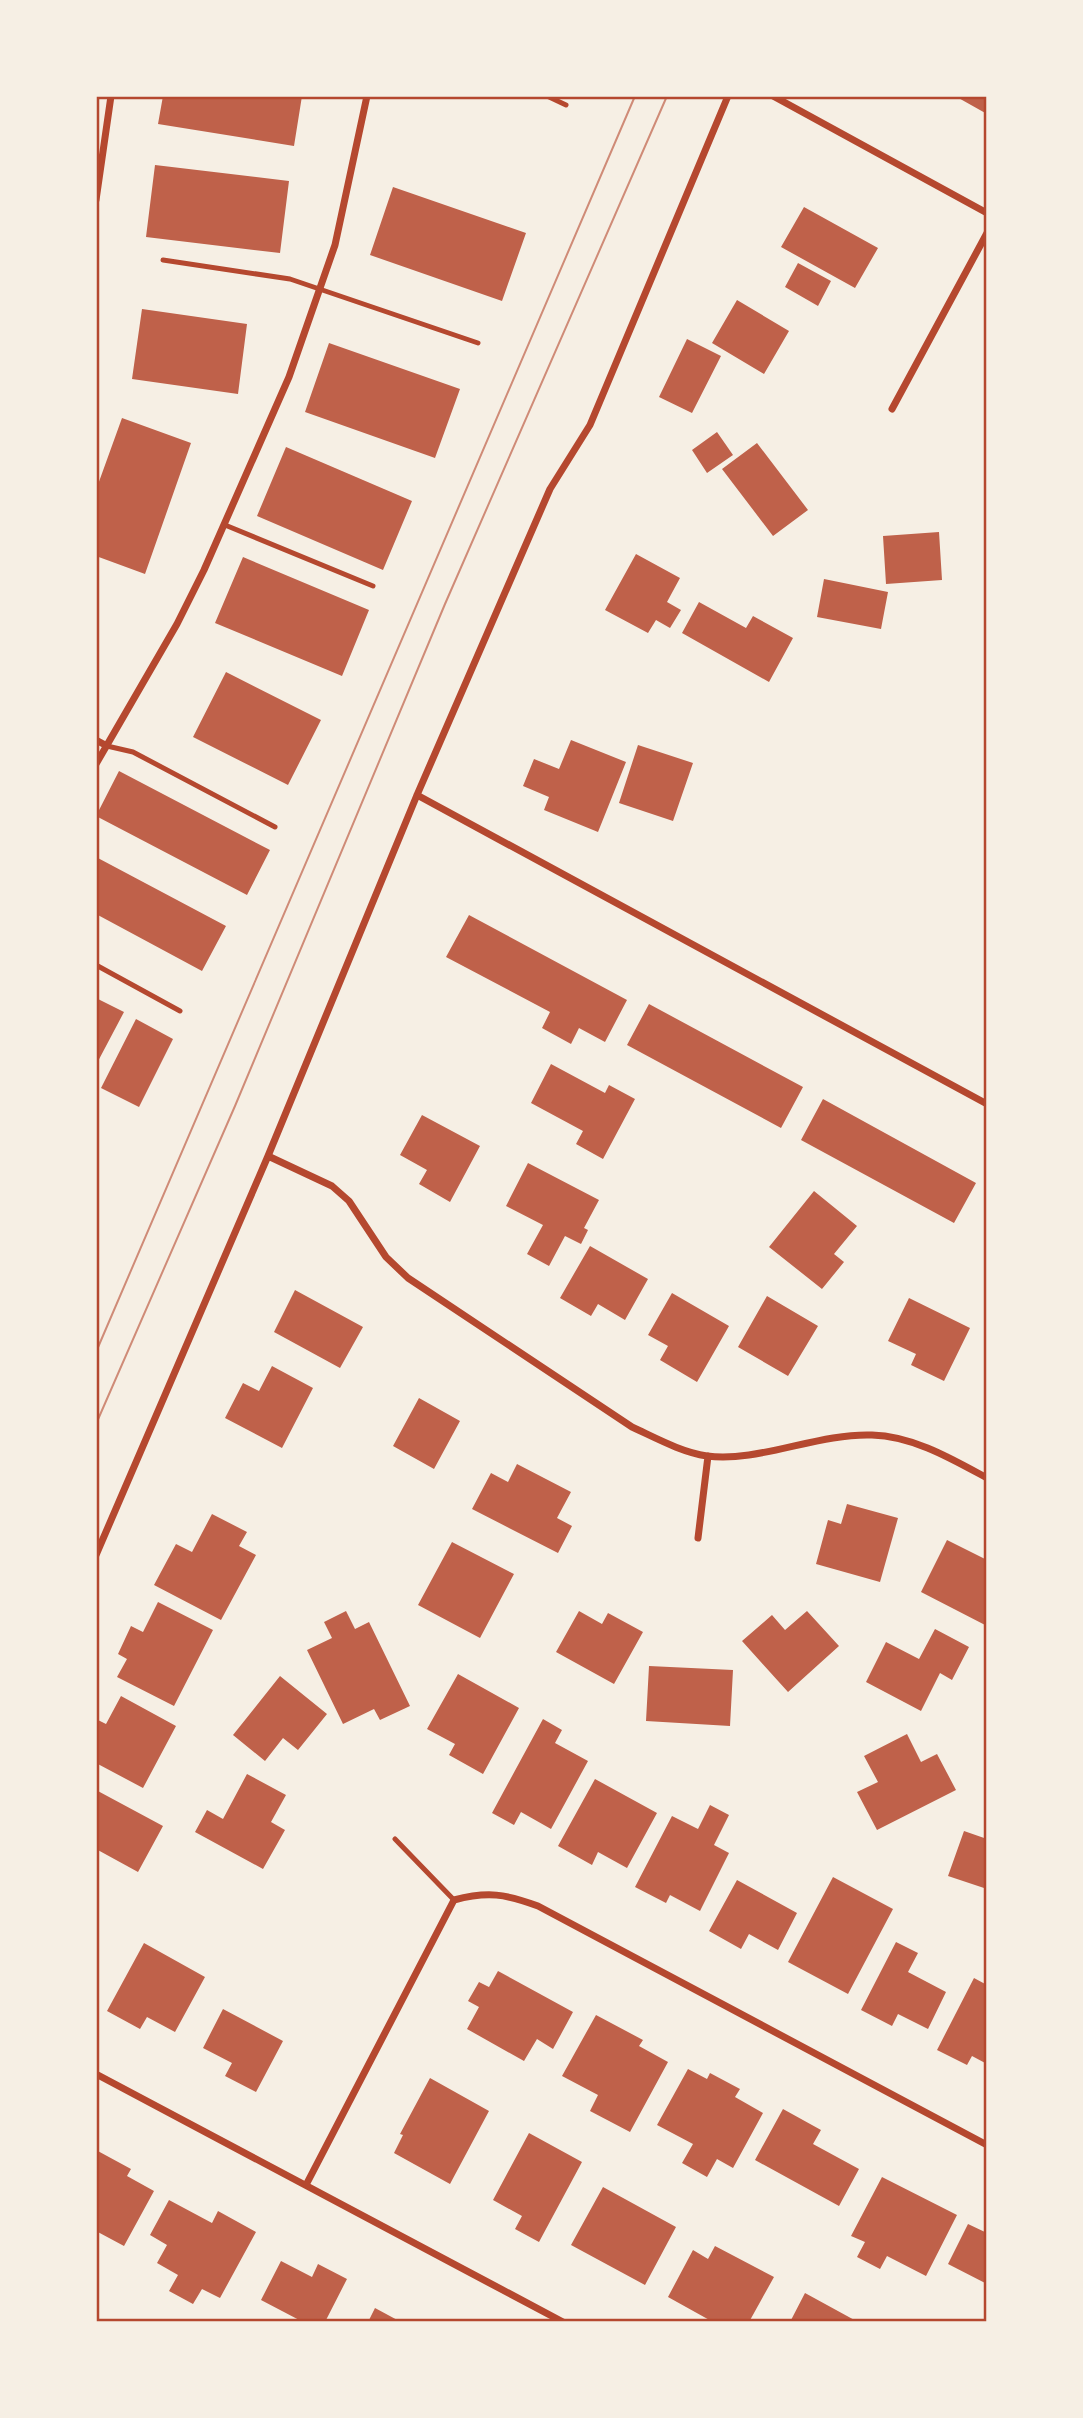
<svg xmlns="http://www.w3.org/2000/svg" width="1083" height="2418" viewBox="0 0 1083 2418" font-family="'PT Sans',sans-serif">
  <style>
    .building { fill: #bf614a }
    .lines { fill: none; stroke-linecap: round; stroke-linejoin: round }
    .service { stroke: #b5482f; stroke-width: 5 }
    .minor { stroke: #b5482f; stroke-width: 7 }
    .tram { stroke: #cf8b77; stroke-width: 2 }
    .neatline { fill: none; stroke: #b5482f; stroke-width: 2.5 }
  </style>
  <rect width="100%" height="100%" fill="#f6efe4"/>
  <path class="building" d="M 163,96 L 302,96 L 294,146 L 158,124 Z
    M 955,96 L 987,96 L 987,114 Z
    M 155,165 L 289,181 L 280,253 L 146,237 Z
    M 393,187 L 526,233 L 502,301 L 370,255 Z
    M 804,207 L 878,248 L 855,288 L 781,247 Z
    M 798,263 L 831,281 L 818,306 L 785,287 Z
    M 737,300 L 789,331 L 764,374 L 712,343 Z
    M 142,309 L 247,324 L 238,394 L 132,379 Z
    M 687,339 L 721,356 L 692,413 L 659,397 Z
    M 329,343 L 460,389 L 435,458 L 305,412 Z
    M 122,418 L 191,443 L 145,574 L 96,556 L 96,490 Z
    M 717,432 L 733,455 L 707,473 L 692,450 Z
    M 757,443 L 808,510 L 773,536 L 722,469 Z
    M 286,447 L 412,501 L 383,570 L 257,516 Z
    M 939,532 L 942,580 L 886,584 L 883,536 Z
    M 636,554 L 680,578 L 667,602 L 681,610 L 670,628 L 656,620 L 648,633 L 605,610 Z
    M 243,557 L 369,610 L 342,676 L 215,623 Z
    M 824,579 L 888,592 L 881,629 L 817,617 Z
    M 699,602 L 746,628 L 753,616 L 793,638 L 769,682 L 682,633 Z
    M 226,672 L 321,720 L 288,785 L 193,737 Z
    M 571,740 L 626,762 L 598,832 L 544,810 L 549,797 L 523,786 L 534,759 L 559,769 Z
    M 638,745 L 693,763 L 673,821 L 619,803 Z
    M 119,771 L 270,850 L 247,895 L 96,816 Z
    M 96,857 L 226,926 L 202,971 L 96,914 Z
    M 469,915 L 627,1000 L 605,1042 L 579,1028 L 571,1044 L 542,1028 L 550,1012 L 446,957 Z
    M 96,998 L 124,1012 L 96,1065 Z
    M 649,1004 L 803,1087 L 781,1128 L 627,1045 Z
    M 136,1019 L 173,1039 L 139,1107 L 101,1088 Z
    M 551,1064 L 605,1093 L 609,1085 L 635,1099 L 603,1159 L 576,1144 L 583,1131 L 531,1103 Z
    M 823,1099 L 976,1183 L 954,1223 L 801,1140 Z
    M 422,1115 L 480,1146 L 450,1202 L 419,1184 L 427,1170 L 400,1155 Z
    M 528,1163 L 599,1200 L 584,1228 L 588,1230 L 581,1244 L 565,1236 L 549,1266 L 527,1254 L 543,1225 L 506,1206 Z
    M 814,1191 L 857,1226 L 834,1254 L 844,1262 L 822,1289 L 769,1247 Z
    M 590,1246 L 648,1279 L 625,1320 L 598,1304 L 591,1316 L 560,1298 Z
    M 295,1290 L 363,1327 L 340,1368 L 274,1332 Z
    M 672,1293 L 729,1326 L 697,1382 L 660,1360 L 668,1346 L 648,1335 Z
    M 767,1296 L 818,1326 L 788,1376 L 738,1347 Z
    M 909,1298 L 970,1328 L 944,1381 L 911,1365 L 916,1354 L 888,1341 Z
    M 272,1366 L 313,1388 L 282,1448 L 225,1418 L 243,1383 L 259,1391 Z
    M 419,1398 L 460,1421 L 434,1469 L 393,1446 Z
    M 517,1464 L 571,1492 L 557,1518 L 572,1526 L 558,1553 L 472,1509 L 491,1473 L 508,1482 Z
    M 847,1504 L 898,1518 L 880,1582 L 816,1564 L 828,1520 L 841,1524 Z
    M 212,1514 L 247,1532 L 239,1546 L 256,1555 L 221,1620 L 154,1585 L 176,1544 L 192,1552 Z
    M 947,1540 L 987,1560 L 987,1626 L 921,1592 Z
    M 452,1542 L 514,1574 L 480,1638 L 418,1605 Z
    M 158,1602 L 213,1630 L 174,1706 L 117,1677 L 127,1659 L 118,1654 L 131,1626 L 143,1632 Z
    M 346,1611 L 355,1629 L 369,1622 L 410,1706 L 380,1720 L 374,1709 L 343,1724 L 307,1650 L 332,1638 L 324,1622 Z
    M 579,1611 L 602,1624 L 608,1613 L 643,1632 L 614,1684 L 556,1652 Z
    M 807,1611 L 839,1646 L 788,1692 L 742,1641 L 772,1615 L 785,1630 Z
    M 935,1629 L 969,1647 L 952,1680 L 940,1673 L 921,1711 L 866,1682 L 886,1642 L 919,1659 Z
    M 649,1666 L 733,1670 L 730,1726 L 646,1721 Z
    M 458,1674 L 519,1708 L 483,1774 L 449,1755 L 455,1744 L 427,1729 Z
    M 280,1676 L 327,1714 L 298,1750 L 283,1738 L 265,1761 L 233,1735 Z
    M 121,1696 L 176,1726 L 143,1788 L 96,1763 L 96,1719 L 106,1724 Z
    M 543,1719 L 562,1730 L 555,1743 L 588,1761 L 551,1829 L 521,1812 L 514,1825 L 492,1813 Z
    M 907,1734 L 921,1762 L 937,1754 L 956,1790 L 877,1830 L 857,1792 L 878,1782 L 864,1756 Z
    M 247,1774 L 286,1795 L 271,1822 L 285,1830 L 263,1869 L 195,1832 L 207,1810 L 223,1819 Z
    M 595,1779 L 657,1813 L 627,1868 L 598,1852 L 592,1865 L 558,1846 Z
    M 96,1790 L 163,1826 L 138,1872 L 96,1849 Z
    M 710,1805 L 729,1815 L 714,1845 L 729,1853 L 700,1911 L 670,1895 L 666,1903 L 635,1887 L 672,1816 L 698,1829 Z
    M 964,1831 L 987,1839 L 987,1889 L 948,1876 Z
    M 833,1877 L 893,1909 L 848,1994 L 788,1962 Z
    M 737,1880 L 797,1913 L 778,1950 L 749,1934 L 741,1949 L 709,1931 Z
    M 896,1942 L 918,1953 L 908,1972 L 946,1992 L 928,2029 L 898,2014 L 892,2026 L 861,2010 Z
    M 144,1943 L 205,1977 L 175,2032 L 147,2017 L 140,2029 L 107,2011 Z
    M 498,1971 L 573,2012 L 553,2049 L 537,2039 L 524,2061 L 467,2029 L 479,2007 L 468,2001 L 479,1982 L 489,1987 Z
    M 974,1978 L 987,1985 L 987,2064 L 972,2056 L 967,2065 L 937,2050 Z
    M 223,2009 L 283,2041 L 256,2092 L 225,2076 L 232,2063 L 203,2048 Z
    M 596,2015 L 643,2040 L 639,2046 L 668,2062 L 630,2132 L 590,2111 L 598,2095 L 562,2076 Z
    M 688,2069 L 707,2079 L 710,2073 L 740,2089 L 735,2097 L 763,2113 L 733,2168 L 717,2159 L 707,2177 L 682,2163 L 693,2144 L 657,2125 Z
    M 430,2078 L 489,2111 L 450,2184 L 394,2153 L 403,2135 L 400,2134 Z
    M 783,2109 L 821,2130 L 813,2144 L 859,2169 L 839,2206 L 755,2160 Z
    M 529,2133 L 582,2162 L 539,2242 L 515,2229 L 522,2216 L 493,2200 Z
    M 96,2150 L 131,2169 L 127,2176 L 154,2191 L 124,2246 L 96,2231 Z
    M 882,2177 L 957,2215 L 926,2276 L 887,2256 L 880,2269 L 857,2257 L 865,2242 L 851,2236 Z
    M 603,2187 L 676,2227 L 645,2285 L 571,2245 Z
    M 169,2200 L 212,2223 L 218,2211 L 256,2232 L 220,2298 L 202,2289 L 193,2304 L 169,2291 L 178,2275 L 157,2263 L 167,2245 L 150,2235 Z
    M 968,2224 L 987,2233 L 987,2284 L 948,2264 Z
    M 715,2246 L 774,2277 L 749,2322 L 713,2322 L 668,2297 L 693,2250 L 708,2259 Z
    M 281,2261 L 312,2277 L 318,2264 L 347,2279 L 325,2322 L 303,2322 L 261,2300 Z
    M 805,2293 L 858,2322 L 790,2322 Z
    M 375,2308 L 401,2322 L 368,2322 Z"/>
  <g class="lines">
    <path class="service" d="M 547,96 L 566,105
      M 163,260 L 290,279 L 478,343
      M 225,525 L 373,586
      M 107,746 L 133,752 L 275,827
      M 96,965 L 180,1011
      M 395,1839 L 454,1900"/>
    <path class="minor" d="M 773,96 L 987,213
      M 96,200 L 111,96
      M 892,409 L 987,233
      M 96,740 L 107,746
      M 96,764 L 177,624 L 204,570 L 289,377 L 335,245 L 367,96
      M 417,795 L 987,1104
      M 268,1156 L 332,1186 L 349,1201 L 386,1257 L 408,1278 L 632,1427 C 656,1438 681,1452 707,1456 C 757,1463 818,1433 872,1435 C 913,1436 952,1459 987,1478
      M 698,1538 L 708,1456
      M 96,1555 L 268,1156 L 417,795 L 550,489 L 590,425 L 728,96
      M 96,2074 L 563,2322
      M 306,2185 L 454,1900 C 488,1891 505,1894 538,1906 L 987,2145"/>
    <path class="tram" d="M 96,1352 L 635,96
      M 96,1424 L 235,1106 L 445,604 L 667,96"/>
  </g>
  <rect width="1083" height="2418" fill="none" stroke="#f6efe4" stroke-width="196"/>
  <rect x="98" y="98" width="887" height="2222" class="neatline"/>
</svg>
